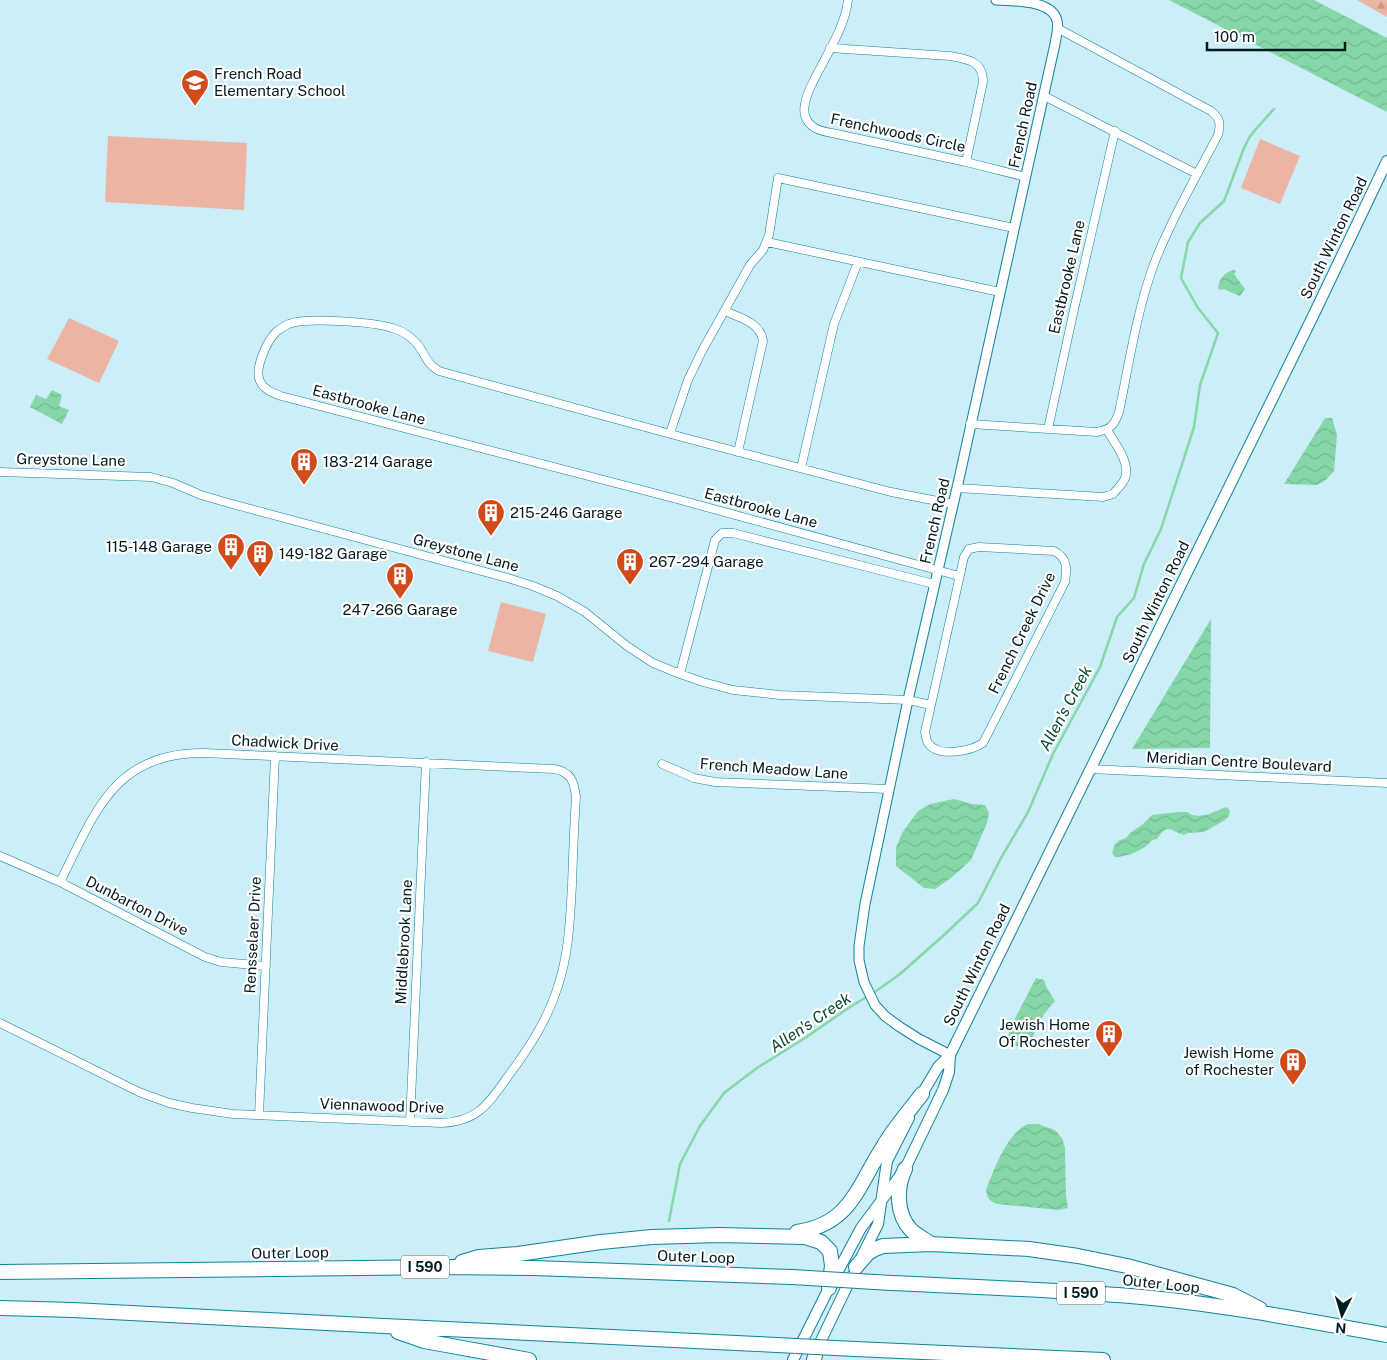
<svg xmlns="http://www.w3.org/2000/svg" width="1387" height="1360" viewBox="0 0 1387 1360" font-family="'Public Sans',sans-serif">
  <style>
    .forest { fill: url(#forest-firs) }
    .park { fill: #ecb4a3 }
    .water { fill: url(#water-waves) }
    .lines { fill: none; stroke-linecap: round; stroke-linejoin: round }
    .stream { stroke: #86d7a8; stroke-width: 2.5 }
    .minor-casing { stroke: #0f829b; stroke-width: 9 }
    .tertiary-casing { stroke: #0f829b; stroke-width: 11 }
    .secondary-casing { stroke: #0f829b; stroke-width: 12 }
    .motorway-casing { stroke: #0f829b; stroke-width: 16 }
    .minor { stroke: #fff; stroke-width: 8 }
    .tertiary { stroke: #fff; stroke-width: 9 }
    .secondary { stroke: #fff; stroke-width: 10 }
    .motorway { stroke: #fff; stroke-width: 14 }
    .motorway-bridge-casing { stroke: #0f829b; stroke-width: 16; stroke-linecap: butt }
    .motorway-bridge { stroke: #fff; stroke-width: 14 }
    .labels { text-anchor: middle; stroke-width: 4.5; stroke-linejoin: round; paint-order: stroke }
    .shield { fill: #fff; stroke: #4c5f64; stroke-width: 1 }
    .shield-label { font-size: 14px; font-weight: bold; fill: #001a21 }
    .poi-label { font-size: 15px; fill: #001a21; stroke: #fff; text-anchor: start }
    .street-label { font-size: 15px; fill: #001a21; stroke: #fff }
    .water-label { font-size: 16px; font-style: italic; fill: #084a2d; stroke: #fff }
  </style>
  <defs>
    <pattern id="forest-firs" width="22" height="20" patternUnits="userSpaceOnUse" patternTransform="scale(1.25)"><rect width="22" height="20" fill="#ecb4a3"/><path d="M5 1l3.5 6h-7zM16 11l3.5 6h-7z" fill="#c99a8c"/></pattern>
    <pattern id="water-waves" width="16" height="10" patternUnits="userSpaceOnUse" patternTransform="scale(1.25)"><rect width="16" height="10" fill="#86d7a8"/><path d="M0 5q4-4 8 0t8 0" fill="none" stroke="#72b890"/></pattern>
  </defs>
  <rect width="100%" height="100%" fill="#cbeef8"/>
  <path class="forest" d="M 1357,0 L 1387,0 L 1387,17 Z"/>
  <path class="park" d="M 108,136 L 247,143 L 244,210 L 105,202 Z
    M 1260,139 L 1300,156 L 1280,204 L 1241,188 Z
    M 69,318 L 119,341 L 99,383 L 47,359 Z
    M 501,602 L 546,614 L 533,662 L 488,651 Z"/>
  <path class="water" d="M 1169,0 L 1314,0 L 1387,38 L 1387,112 Z
    M 1234,270 L 1236,272 L 1234,274 L 1245,289 L 1240,296 L 1223,289 L 1222,290 L 1218,289 C 1219,279 1224,272 1234,270 Z
    M 52,390 L 62,395 L 59,406 L 69,410 L 62,424 L 30,407 L 36,395 L 46,399 Z
    M 1325,418 L 1332,418 L 1337,435 L 1334,471 L 1326,480 L 1317,485 L 1284,484 Z
    M 1211,619 L 1210,748 L 1132,749 Z
    M 954,799 L 972,804 L 985,805 L 989,813 L 987,823 L 971,860 L 951,878 L 935,889 L 924,888 L 896,866 L 896,848 L 902,833 L 918,811 L 930,804 Z
    M 1226,807 L 1230,810 L 1229,816 L 1225,820 L 1204,832 L 1188,833 L 1184,835 C 1170,831 1168,822 1157,839 L 1152,840 C 1145,850 1127,857 1115,857 L 1112,853 L 1115,844 L 1120,840 L 1126,838 L 1130,833 L 1142,825 L 1152,815 L 1178,812 L 1187,812 L 1192,815 L 1199,816 L 1209,814 Z
    M 1036,978 L 1044,980 L 1047,988 L 1055,1001 C 1049,1008 1042,1016 1038,1024 C 1034,1031 1033,1042 1026,1046 C 1020,1049 1016,1046 1011,1043 L 1008,1037 L 1010,1028 Z
    M 1028,1124 L 1038,1124 L 1055,1130 L 1062,1138 L 1065,1148 L 1066,1195 L 1068,1208 L 1059,1210 L 997,1204 C 989,1201 987,1198 986,1189 C 995,1168 1007,1133 1028,1124 Z"/>
  <g class="lines">
    <path class="stream" d="M 872,994 L 900,974 L 944,935 L 978,903 L 1001,858 L 1028,812 L 1053,754 L 1100,667 L 1117,617 L 1134,598 L 1144,564 L 1161,529 L 1194,427 L 1200,385 L 1218,333 L 1198,308 L 1181,278 L 1188,242 L 1200,223 L 1224,201 L 1244,148 L 1249,138 L 1255,130 L 1274,109
      M 669,1221 L 680,1164 L 700,1126 L 724,1093 L 757,1068 L 805,1038 L 847,1009 L 868,996"/>
    <defs>
      <path id="minor" d="M 848,0 C 845,27 827,54 815,78 C 811,86 806,95 805,104 C 803,111 805,120 811,125 C 816,130 825,132 832,133 L 966,162 L 1026,177
        M 830,48 L 950,56 C 968,59 983,61 983,82 L 966,162
        M 1044,96 L 1197,174
        M 767,242 L 1000,292
        M 725,311 C 740,318 760,322 763,341 L 738,452
        M 970,424 L 1097,432 C 1111,429 1114,426 1119,412 C 1129,364 1137,310 1154,264 C 1171,220 1196,177 1218,135 C 1221,124 1220,118 1211,111 L 1057,28
        M 1048,429 L 1073,314 L 1115,131
        M 670,433 L 688,380 L 702,351 L 750,265 L 763,250 L 769,235 L 778,178 L 1014,228
        M 801,468 L 834,324 L 858,262
        M 0,472 L 151,477 L 173,483 L 201,495 L 232,504 L 511,579 L 533,586 L 557,596 L 585,612 L 627,646 L 653,663 L 680,674 L 703,682 L 733,690 L 780,695 L 908,700 L 931,705
        M 957,488 L 1103,497 L 1113,494 C 1117,489 1123,484 1125,478 C 1131,463 1114,442 1107,430
        M 953,504 L 891,492 L 689,439 L 439,371 C 430,366 427,360 422,351 C 416,340 404,331 392,328 C 374,322 306,317 289,324 C 285,325 280,329 276,332 C 267,341 254,369 260,381 C 264,390 273,393 281,396 L 673,498 L 959,576
        M 979,547 L 1054,551 C 1068,558 1067,569 1065,582 L 983,743 C 971,751 938,758 928,743 C 926,740 926,735 925,732 L 964,557 L 969,549 Z
        M 680,674 L 715,540 L 722,533 L 733,533 L 934,584
        M 662,764 L 694,778 L 715,782 L 888,789
        M 1090,769 L 1387,783
        M 0,856 L 60,882 L 205,957 L 221,962 L 266,966
        M 0,1023 L 139,1092 L 169,1103 L 192,1108 L 233,1114 L 441,1123 C 478,1122 489,1103 509,1075 C 529,1048 548,1019 558,986 C 569,953 570,919 572,885 C 573,855 574,826 576,797 C 574,781 571,772 554,769 L 204,753 C 114,752 95,813 60,882
        M 259,1115 L 275,756
        M 410,1122 L 426,762"/>
      <path id="tertiary" d="M 950,1055 L 919,1039 L 900,1027 L 885,1016 L 875,1005 L 864,982 L 859,960 L 859,946 L 865,904 L 908,700 L 957,488 L 1055,44 C 1056,37 1059,28 1057,21 C 1053,0 1014,1 996,0"/>
      <path id="secondary" d="M 919,1099 L 938,1067 L 950,1055 L 1314,314 L 1387,161
        M 862,1256 L 878,1224 L 887,1161 L 909,1118
        M 815,1353 L 852,1276
        M 793,1360 L 829,1288 L 861,1228 L 905,1169 L 943,1090 L 949,1072 L 950,1055"/>
      <path id="motorway" d="M 905,1169 C 896,1188 896,1214 911,1230 C 917,1236 925,1239 931,1244
        M 797,1232 C 851,1224 857,1187 883,1147 C 894,1128 909,1111 922,1094
        M 462,1262 L 479,1257 L 518,1254 L 601,1242 L 652,1237 L 719,1235 L 805,1237 L 821,1242 L 830,1251 L 832,1266 L 829,1288
        M 856,1267 L 868,1253 L 875,1249 L 883,1246 L 931,1244 L 1029,1249 L 1078,1256 L 1127,1266 L 1233,1295 L 1260,1309
        M 0,1272 L 446,1267 L 533,1268 L 792,1277
        M 891,1283 C 978,1287 1065,1290 1152,1298 C 1231,1306 1309,1321 1387,1335
        M 0,1308 L 73,1310 L 384,1326 L 757,1344
        M 398,1332 L 424,1341 L 529,1360
        M 855,1349 L 1103,1360
        M 814,1360 L 816,1350"/>
    </defs>
    <use href="#minor" class="minor-casing"/>
    <use href="#tertiary" class="tertiary-casing"/>
    <use href="#secondary" class="secondary-casing"/>
    <use href="#motorway" class="motorway-casing"/>
    <use href="#minor" class="minor"/>
    <use href="#tertiary" class="tertiary"/>
    <use href="#secondary" class="secondary"/>
    <use href="#motorway" class="motorway"/>
    <defs>
      <path id="motorway-bridge" d="M 792,1277 L 891,1283
        M 757,1344 L 855,1349"/>
    </defs>
    <use href="#motorway-bridge" class="motorway-bridge-casing"/>
    <use href="#motorway-bridge" class="motorway-bridge"/>
  </g>
  <defs>
    <symbol id="school-pin" viewBox="-11 -11 22 30"><path d="M0 17L-7.5 6A9.5 9.5 0 1 1 7.5 6Z" fill="#d14a1a" stroke="#fff"/><path d="M0-5L7-2L0 1L-7-2ZM-4 1L0 2.5L4 1V4Q0 6-4 4Z" fill="#fff"/></symbol>
    <symbol id="building-pin" viewBox="-11 -11 22 30"><path d="M0 17L-7.5 6A9.5 9.5 0 1 1 7.5 6Z" fill="#d14a1a" stroke="#fff"/><path d="M-4-6H4V6H1V3H-1V6H-4ZM-2.5-4.3h1.7v1.8h-1.7ZM.8-4.3h1.7v1.8H.8ZM-2.5-1h1.7V.8h-1.7ZM.8-1h1.7V.8H.8Z" fill="#fff"/></symbol>
  </defs>
  <g fill-rule="evenodd">
    <use href="#school-pin" x="179" y="67" width="32" height="43"/>
    <use href="#building-pin" x="288" y="446" width="32" height="43"/>
    <use href="#building-pin" x="475" y="497" width="32" height="43"/>
    <use href="#building-pin" x="215" y="531" width="32" height="43"/>
    <use href="#building-pin" x="244" y="538" width="32" height="43"/>
    <use href="#building-pin" x="614" y="546" width="32" height="43"/>
    <use href="#building-pin" x="384" y="560" width="32" height="43"/>
    <use href="#building-pin" x="1093" y="1018" width="32" height="43"/>
    <use href="#building-pin" x="1277" y="1046" width="32" height="43"/>
  </g>
  <g class="labels">
    <g class="shield">
      <rect x="401" y="1255.5" width="48" height="23" rx="4"/>
      <rect x="1057" y="1281.5" width="48" height="23" rx="4"/>
    </g>
    <g class="shield-label">
      <text x="425" y="1272">I 590</text>
      <text x="1081" y="1298">I 590</text>
    </g>
    <g class="poi-label">
      <text x="214" y="79">French Road<tspan x="214" dy="17">Elementary School</tspan></text>
      <text x="323" y="467">183-214 Garage</text>
      <text x="510" y="518">215-246 Garage</text>
      <text x="212" y="552" text-anchor="end">115-148 Garage</text>
      <text x="279" y="559">149-182 Garage</text>
      <text x="649" y="567">267-294 Garage</text>
      <text x="400" y="615" text-anchor="middle">247-266 Garage</text>
      <text x="1090" y="1030" text-anchor="end">Jewish Home<tspan x="1090" dy="17">Of Rochester</tspan></text>
      <text x="1274" y="1058" text-anchor="end">Jewish Home<tspan x="1274" dy="17">of Rochester</tspan></text>
    </g>
    <g class="street-label">
      <text transform="translate(1023 125) rotate(-78)" y="5">French Road</text>
      <text transform="translate(898 133) rotate(12)" y="5">Frenchwoods Circle</text>
      <text transform="translate(1334 238) rotate(-64)" y="5">South Winton Road</text>
      <text transform="translate(1067 277) rotate(-77)" y="5">Eastbrooke Lane</text>
      <text transform="translate(369 405) rotate(15)" y="5">Eastbrooke Lane</text>
      <text transform="translate(71 460) rotate(1)" y="5">Greystone Lane</text>
      <text transform="translate(761 508) rotate(15)" y="5">Eastbrooke Lane</text>
      <text transform="translate(935 521) rotate(-77)" y="5">French Road</text>
      <text transform="translate(466 553) rotate(15)" y="5">Greystone Lane</text>
      <text transform="translate(1156 602) rotate(-64)" y="5">South Winton Road</text>
      <text transform="translate(1022 633) rotate(-64)" y="5">French Creek Drive</text>
      <text transform="translate(285 743) rotate(3)" y="5">Chadwick Drive</text>
      <text transform="translate(1239 762) rotate(3)" y="5">Meridian Centre Boulevard</text>
      <text transform="translate(774 769) rotate(4)" y="5">French Meadow Lane</text>
      <text transform="translate(137 906) rotate(27)" y="5">Dunbarton Drive</text>
      <text transform="translate(253 935) rotate(-87)" y="5">Rensselaer Drive</text>
      <text transform="translate(404 942) rotate(-87)" y="5">Middlebrook Lane</text>
      <text transform="translate(977 965) rotate(-64)" y="5">South Winton Road</text>
      <text transform="translate(382 1106) rotate(2)" y="5">Viennawood Drive</text>
      <text transform="translate(290 1253) rotate(-1)" y="5">Outer Loop</text>
      <text transform="translate(696 1257) rotate(2)" y="5">Outer Loop</text>
      <text transform="translate(1161 1284) rotate(6)" y="5">Outer Loop</text>
    </g>
    <g class="water-label">
      <text transform="translate(1065 708) rotate(-62)" y="6">Allen's Creek</text>
      <text transform="translate(810 1022) rotate(-34)" y="6">Allen's Creek</text>
    </g>
  </g>
  <g transform="translate(1342 1315) rotate(185)" stroke="#ffffff" stroke-width="4" paint-order="stroke">
  <path d="M0-4L9 19L0 12L-9 19Z" fill="#001a21"/>
  <text y="-8" font-size="14" font-weight="bold" text-anchor="middle" fill="#001a21">N</text>
  </g>
  <path d="M1207 42v8h138v-8" fill="none" stroke="#001a21" stroke-width="2.5"/>
  <text x="1214" y="42" font-size="15" fill="#001a21" stroke="#ffffff" stroke-width="4" paint-order="stroke">100 m</text>
</svg>
